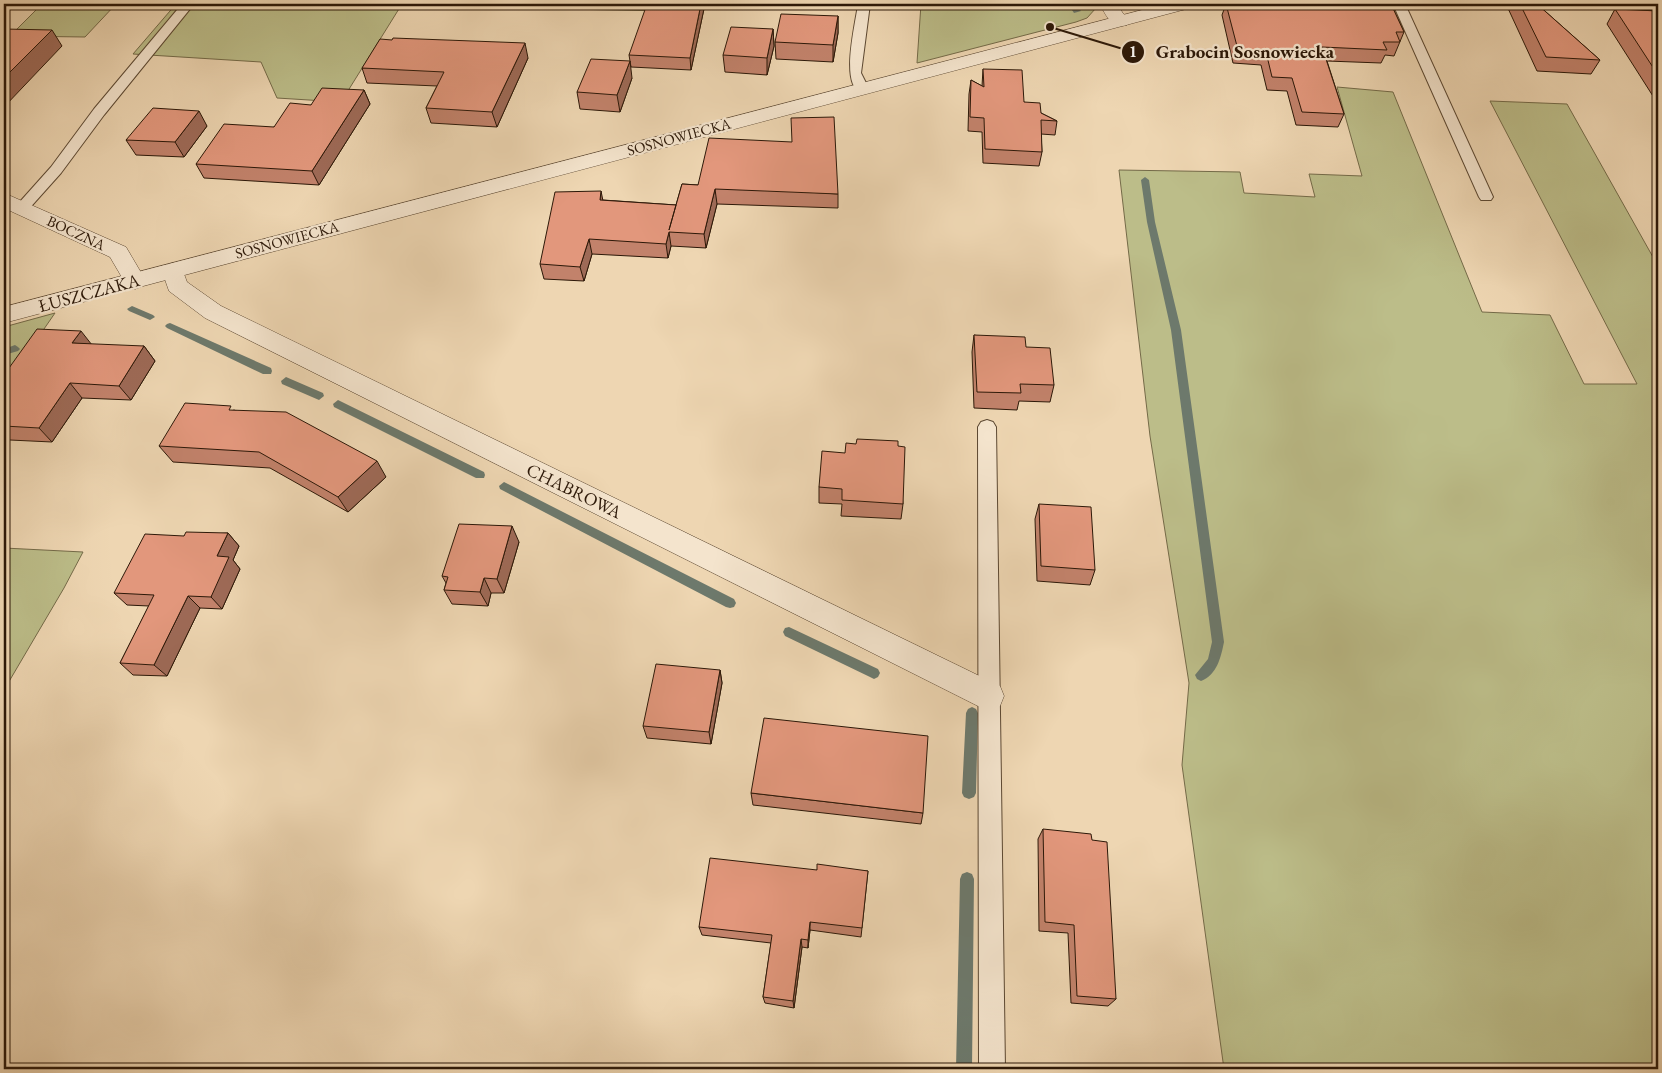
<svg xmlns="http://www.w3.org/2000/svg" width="1662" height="1073" viewBox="0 0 1662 1073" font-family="'EB Garamond',serif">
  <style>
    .green { fill: #bcbd89; stroke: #746a48 }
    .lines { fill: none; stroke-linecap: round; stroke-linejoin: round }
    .stream { fill: #6d796c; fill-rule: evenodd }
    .service-casing { stroke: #5c4832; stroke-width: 2 }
    .minor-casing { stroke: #5c4832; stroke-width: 1 }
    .tertiary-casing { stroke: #5c4832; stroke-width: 1 }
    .service { fill: #f4e4cd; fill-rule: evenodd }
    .minor { fill: #f4e4cd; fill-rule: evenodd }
    .tertiary { fill: #f4e4cd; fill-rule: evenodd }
    .wall { fill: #c2826b; stroke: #2c1808 }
    .shaded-wall { fill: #9e6a57; stroke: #2c1808 }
    .building { fill: #e2977c; stroke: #2c1808 }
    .labels { text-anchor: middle; stroke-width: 4.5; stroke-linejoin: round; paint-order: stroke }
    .far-street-label { font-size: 15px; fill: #2c1808; stroke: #f4e4cd }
    .street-label { font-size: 18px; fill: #2c1808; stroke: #f4e4cd }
    .leader { fill: none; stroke: #2c1808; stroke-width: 2 }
    .callout-dot { fill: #2c1808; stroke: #f4e4cd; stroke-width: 2 }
    .mark-label { font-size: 15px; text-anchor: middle; font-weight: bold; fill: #fff }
    .callout-label { font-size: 19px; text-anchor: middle; font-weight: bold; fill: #2c1808; stroke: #f4e4cd; stroke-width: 4.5; stroke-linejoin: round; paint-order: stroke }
  </style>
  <rect width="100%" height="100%" fill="#eed6b2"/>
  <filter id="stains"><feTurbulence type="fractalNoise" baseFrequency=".004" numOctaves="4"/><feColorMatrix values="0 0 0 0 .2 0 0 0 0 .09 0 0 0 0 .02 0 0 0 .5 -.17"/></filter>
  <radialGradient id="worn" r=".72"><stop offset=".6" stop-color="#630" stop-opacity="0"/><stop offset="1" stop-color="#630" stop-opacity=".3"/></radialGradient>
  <path class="green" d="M 42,4 L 116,4 L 85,37 L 10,36 Z
    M 176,4 L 402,4 L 341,102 L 277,98 L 261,62 L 133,54 Z
    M 564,4 L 676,4 L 674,11 L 562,9 Z
    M 921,4 L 1101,4 L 1095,4 L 1096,8 L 1087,18 L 1076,22 L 917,63 Z
    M 1337,87 L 1393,92 L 1482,312 L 1550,315 L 1584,384 L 1637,384 L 1490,101 L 1567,104 L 1658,266 L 1658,1069 L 1224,1069 L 1182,765 L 1189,683 L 1150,436 L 1119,170 L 1240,172 L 1244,193 L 1315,197 L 1309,174 L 1362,176 Z
    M 55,313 L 4,387 L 4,327 Z
    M 4,548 L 83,552 L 64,588 L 4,690 Z"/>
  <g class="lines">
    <path class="stream" d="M 1068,4 L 1075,4 L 1081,11 L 1074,13 Z
      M 1145,177 L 1149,180 L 1155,222 L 1181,330 L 1224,642 C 1221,657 1217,675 1201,681 L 1197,679 L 1195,675 L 1208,659 L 1212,642 L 1171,330 L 1147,222 L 1141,180 Z
      M 132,306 L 153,315 L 155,317 L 150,320 L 129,311 L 127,309 Z
      M 170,323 L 271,368 L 272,371 L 271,374 L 263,374 L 167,328 L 165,326 L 167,324 Z
      M 15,345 L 18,347 L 20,349 L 18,351 L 4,355 L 4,349 Z
      M 286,377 L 323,393 L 324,396 L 319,400 L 282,384 L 281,381 Z
      M 338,400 L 484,472 L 485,475 L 484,478 L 476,478 L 334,407 L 333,404 Z
      M 504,482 L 734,599 L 736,603 L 734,607 L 730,608 L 726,607 L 500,489 L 499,486 Z
      M 789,627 L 878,669 L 880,673 L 878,677 L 874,679 L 870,677 L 785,636 L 783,632 L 785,628 Z
      M 972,707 L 976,709 L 978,713 L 976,793 L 974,797 L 969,799 L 964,797 L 962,793 L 966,713 L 968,709 Z
      M 967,872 L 972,874 L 974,879 L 972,1069 L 956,1069 L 960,879 L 962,874 Z"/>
    <defs>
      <path id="service" d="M 182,4 L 194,4 L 104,115 L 61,173 L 27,211 L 17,211 L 15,208 L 17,205 L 51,167 L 94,109 Z
        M 858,4 L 870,4 L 861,73 L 869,89 L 862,93 C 839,87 856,22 858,4 Z
        M 1393,4 L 1405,4 L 1493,197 L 1491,200 L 1481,200 L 1479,197 Z
        M 987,420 L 993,422 L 996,427 L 1005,1069 L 979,1069 L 978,427 L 981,422 Z"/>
      <path id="minor" d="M 1100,4 L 1118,4 L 1122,12 L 1130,21 L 1127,25 C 1112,29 1106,16 1100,4 Z
        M 4,193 L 126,247 L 146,281 L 143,286 L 135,289 L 127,286 L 110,257 L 4,208 Z
        M 173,263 L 181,266 L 187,282 L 221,306 L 1000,686 L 1004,696 L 1000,706 L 989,710 L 978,706 L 205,318 L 169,291 L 162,271 L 165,266 Z"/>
      <path id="tertiary" d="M 1165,4 L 1193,4 L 1190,8 L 4,323 L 4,307 Z"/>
    </defs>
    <use href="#service" class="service-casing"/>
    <use href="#minor" class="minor-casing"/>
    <use href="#tertiary" class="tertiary-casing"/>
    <use href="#service" class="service"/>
    <use href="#minor" class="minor"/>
    <use href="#tertiary" class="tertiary"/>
  </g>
  <path class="wall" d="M 705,4 L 691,70 L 631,67 L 629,55 L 670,5 Z
    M 1226,4 L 1260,4 L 1317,6 L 1317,4 L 1391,4 L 1404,32 L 1394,56 L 1385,55 L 1381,63 L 1327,61 L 1344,114 L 1338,127 L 1296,125 L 1287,91 L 1267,90 L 1261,65 L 1233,63 L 1222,15 Z
    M 1506,4 L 1537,4 L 1600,60 L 1591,74 L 1537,71 Z
    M 1615,9 L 1658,11 L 1658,104 L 1607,24 Z
    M 838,16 L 838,33 L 833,62 L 776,59 L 775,42 Z
    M 773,29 L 774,46 L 767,75 L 725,72 L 723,55 Z
    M 528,58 L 497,127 L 431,123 L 426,108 L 437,86 L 367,83 L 362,68 Z
    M 983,69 L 1024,102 L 1041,113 L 1057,121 L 1055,135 L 1041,134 L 1042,152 L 1039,166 L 983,163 L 982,132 L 968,131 L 969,94 L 971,80 L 982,86 Z
    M 632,78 L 620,112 L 580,109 L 577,92 Z
    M 364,90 L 370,104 L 319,185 L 204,178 L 196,164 L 274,127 L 311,105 Z
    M 207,126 L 184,157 L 136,155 L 126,140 Z
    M 682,184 L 838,194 L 838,208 L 717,204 L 706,248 L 671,246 L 668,258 L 592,254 L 584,281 L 544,279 L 540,264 L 603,200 L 676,205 Z
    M 974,335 L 1026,347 L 1054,385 L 1050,402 L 1019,401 L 1017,410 L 974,408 L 972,352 Z
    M 144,346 L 155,361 L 131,400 L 82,398 L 52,442 L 10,440 L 6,436 L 4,436 L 4,375 Z
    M 234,410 L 386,477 L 348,512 L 270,468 L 173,462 L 159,446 Z
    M 898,446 L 903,504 L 901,519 L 841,516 L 842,504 L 819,503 L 819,487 L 845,453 Z
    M 1039,504 L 1095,570 L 1090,585 L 1037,581 L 1035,519 Z
    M 228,533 L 239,546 L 233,560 L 240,569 L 222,609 L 200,608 L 167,676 L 133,675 L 120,663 L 149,606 L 127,605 L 114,593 L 184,536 Z
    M 519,542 L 504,593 L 491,593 L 488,606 L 452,604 L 444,590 L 446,583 L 442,576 Z
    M 720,670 L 722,683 L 711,744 L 647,738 L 643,726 Z
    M 751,793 L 923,813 L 921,824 L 753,805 Z
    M 1043,829 L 1116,999 L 1108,1006 L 1071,1003 L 1068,933 L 1039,931 L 1038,839 Z
    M 817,870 L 868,871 L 861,937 L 810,930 L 808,948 L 802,947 L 794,1008 L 765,1003 L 763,997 L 771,943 L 702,935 L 699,927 Z"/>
  <path class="shaded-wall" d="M 701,4 L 705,4 L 691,70 L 690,58 Z
    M 838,16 L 838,33 L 833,62 L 833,45 Z
    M 773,29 L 774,46 L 767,75 L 767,58 Z
    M 52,30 L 62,46 L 4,107 L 4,78 Z
    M 525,43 L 528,58 L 497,127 L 492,112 Z
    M 630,61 L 632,78 L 620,112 L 617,95 Z
    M 364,90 L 370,104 L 319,185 L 312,171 Z
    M 199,111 L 207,126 L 184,157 L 175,142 Z
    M 715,189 L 717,204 L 706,248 L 704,234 Z
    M 601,191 L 604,206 L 600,200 Z
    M 669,232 L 671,246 L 668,258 L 666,244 Z
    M 589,239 L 592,254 L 584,281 L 580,267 Z
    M 81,331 L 92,345 L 72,343 Z
    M 144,346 L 155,361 L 131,400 L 119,386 Z
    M 70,383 L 82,398 L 52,442 L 39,428 Z
    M 377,461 L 386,477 L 348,512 L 338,497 Z
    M 512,526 L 519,542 L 504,593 L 497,579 Z
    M 228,533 L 239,546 L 233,560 L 240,569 L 222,609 L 211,597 L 217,556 Z
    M 484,578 L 491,593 L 488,606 L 480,592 Z
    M 188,596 L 200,608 L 167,676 L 154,665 Z
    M 720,670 L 722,683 L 711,744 L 709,732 Z
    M 810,922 L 810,930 L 808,948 L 808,940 Z
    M 801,939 L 802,947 L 794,1008 L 793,1001 Z"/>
  <path class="building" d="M 647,4 L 670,5 L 671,4 L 701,4 L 690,58 L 629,55 Z
    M 1226,4 L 1260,4 L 1327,7 L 1326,4 L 1391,4 L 1404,32 L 1396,32 L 1400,42 L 1383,42 L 1387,50 L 1322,47 L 1344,114 L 1302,112 L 1292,78 L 1272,77 L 1266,52 L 1238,50 Z
    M 1520,4 L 1537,4 L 1600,60 L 1546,57 Z
    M 1615,9 L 1658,11 L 1658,75 Z
    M 781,14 L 838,16 L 833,45 L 775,42 Z
    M 731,27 L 773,29 L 767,58 L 723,55 Z
    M 4,29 L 52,30 L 4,78 Z
    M 393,38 L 525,43 L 492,112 L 426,108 L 444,72 L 362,68 L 380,39 L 392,40 Z
    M 591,59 L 630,61 L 617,95 L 577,92 Z
    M 983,69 L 1022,70 L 1024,102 L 1040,103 L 1041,113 L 1057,121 L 1041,120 L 1042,152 L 985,149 L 984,118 L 970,117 L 971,80 L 984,87 Z
    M 322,88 L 364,90 L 312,171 L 196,164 L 224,124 L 274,127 L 290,103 L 311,105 Z
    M 153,108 L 199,111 L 175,142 L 126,140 Z
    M 834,117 L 838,194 L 715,189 L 704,234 L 669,232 L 666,244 L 589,239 L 580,267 L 540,264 L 555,192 L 601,191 L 600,200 L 676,205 L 669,230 L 682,184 L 698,185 L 709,138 L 792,142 L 791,118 Z
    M 37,329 L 81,331 L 72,343 L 144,346 L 119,386 L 70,383 L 39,428 L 4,426 L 4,375 Z
    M 974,335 L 1025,337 L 1026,347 L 1050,348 L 1054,385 L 1020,384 L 1021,393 L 977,392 Z
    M 185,403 L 231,406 L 229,410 L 286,412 L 377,461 L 338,497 L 259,452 L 159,446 Z
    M 857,439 L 898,441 L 898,446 L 905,447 L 903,504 L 842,500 L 842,489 L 819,487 L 822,451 L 845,453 L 846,443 L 856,444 Z
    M 1039,504 L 1091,507 L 1095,570 L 1041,566 Z
    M 459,524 L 512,526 L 497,579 L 484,578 L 480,592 L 444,590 L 448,577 L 442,576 Z
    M 186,532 L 228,533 L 217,556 L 229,557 L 211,597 L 188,596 L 154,665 L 120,663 L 154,595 L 114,593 L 145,534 L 184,536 Z
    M 656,664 L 720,670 L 709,732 L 643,726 Z
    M 764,718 L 928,736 L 923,813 L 751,793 Z
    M 1043,829 L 1091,834 L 1092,840 L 1107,842 L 1116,999 L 1077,996 L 1074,925 L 1045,922 Z
    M 710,858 L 817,870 L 817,864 L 868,871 L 862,928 L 810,922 L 808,940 L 801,939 L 793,1001 L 763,997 L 772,935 L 699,927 Z"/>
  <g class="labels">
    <g class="far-street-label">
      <text transform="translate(679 137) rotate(-15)" y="5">SOSNOWIECKA</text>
      <text transform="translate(76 233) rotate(25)" y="5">BOCZNA</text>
      <text transform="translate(287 240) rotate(-15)" y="5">SOSNOWIECKA</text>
    </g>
    <g class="street-label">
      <text transform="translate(89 293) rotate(-15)" y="6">ŁUSZCZAKA</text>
      <text transform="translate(574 491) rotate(26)" y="6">CHABROWA</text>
    </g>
  </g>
  <path class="leader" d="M1050 27L1133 52"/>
  <g class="callout-dot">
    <circle cx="1050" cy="27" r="5"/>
    <circle cx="1133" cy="52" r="12"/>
  </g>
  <g class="mark-label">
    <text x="1133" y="57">1</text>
  </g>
  <g class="callout-label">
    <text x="1245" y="58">Grabocin Sosnowiecka</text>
  </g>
  <rect width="1662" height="1073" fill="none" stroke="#eed6b2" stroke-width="20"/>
  <rect x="5" y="5" width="1652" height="1063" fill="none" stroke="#2c1808" stroke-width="2.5"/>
  <rect x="10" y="10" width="1642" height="1053" fill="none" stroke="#2c1808"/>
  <rect width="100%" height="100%" filter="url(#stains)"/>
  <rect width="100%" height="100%" fill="url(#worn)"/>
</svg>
